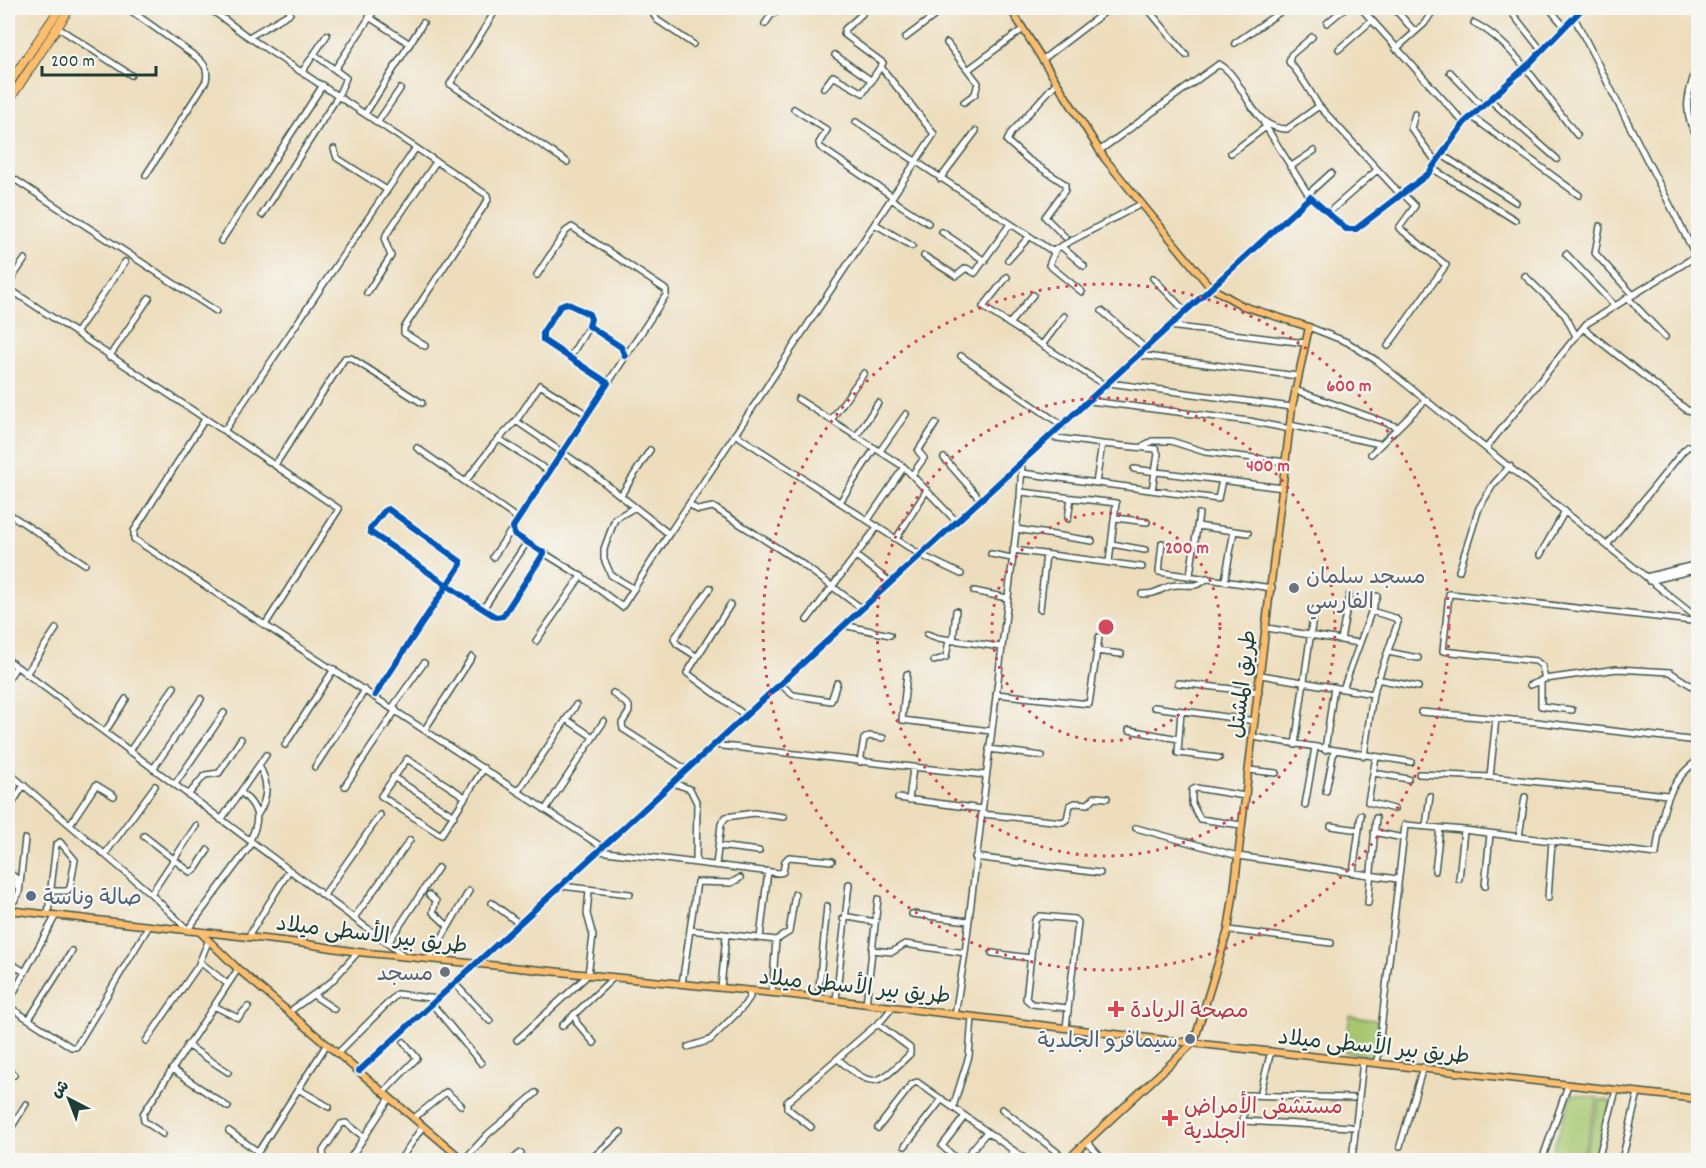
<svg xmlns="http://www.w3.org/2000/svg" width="1706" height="1168" viewBox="0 0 1706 1168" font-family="Dekko,'Playpen Sans Arabic',sans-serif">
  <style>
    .green { fill: #a6c76f; stroke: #628252; stroke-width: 1.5 }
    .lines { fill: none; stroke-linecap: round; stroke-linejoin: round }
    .minor-casing { stroke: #3e5548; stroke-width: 8 }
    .major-casing { stroke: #3e5548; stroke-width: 9 }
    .highway-casing { stroke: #3e5548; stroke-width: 10 }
    .minor { stroke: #fff; stroke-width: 5 }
    .major { stroke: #fbbd6e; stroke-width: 6 }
    .highway { stroke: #fbbd6e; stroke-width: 8 }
    .cycleway-casing { stroke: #f6f6f2; stroke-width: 10 }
    .cycleway { stroke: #0057b8; stroke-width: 6 }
    .ring { fill: none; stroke: #d1495b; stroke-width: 3; stroke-dasharray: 3 6 }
    .worship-dot { fill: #6b7280; stroke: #f6f6f2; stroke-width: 2 }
    .service-dot { fill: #5c6f8a; stroke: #f6f6f2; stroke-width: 2 }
    .health-dot { fill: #e0444e; stroke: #f6f6f2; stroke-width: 2 }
    .labels { text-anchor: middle; stroke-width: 4.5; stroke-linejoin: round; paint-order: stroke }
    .worship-label { font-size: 22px; fill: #5b616d; stroke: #f6f6f2; text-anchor: start }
    .street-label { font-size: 22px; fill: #1f3d34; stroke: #f6f6f2 }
    .service-label { font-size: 22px; fill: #4e5e75; stroke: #f6f6f2; text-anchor: start }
    .health-label { font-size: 22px; fill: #be3a42; stroke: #f6f6f2; text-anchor: start }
    .centre { fill: #d1495b; stroke: #f6f6f2; stroke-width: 3 }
    .ring-label { font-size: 18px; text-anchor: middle; font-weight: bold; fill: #d1495b; stroke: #f6f6f2; stroke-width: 4.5; stroke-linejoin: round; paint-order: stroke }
  </style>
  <rect width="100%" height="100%" fill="#f6f6f2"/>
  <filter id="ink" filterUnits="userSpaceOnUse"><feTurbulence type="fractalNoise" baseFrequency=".0167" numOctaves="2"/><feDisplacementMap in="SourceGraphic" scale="12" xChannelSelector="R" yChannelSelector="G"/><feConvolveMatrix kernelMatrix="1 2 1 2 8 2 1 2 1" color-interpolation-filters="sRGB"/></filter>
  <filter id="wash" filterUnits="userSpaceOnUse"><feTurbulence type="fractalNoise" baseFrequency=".008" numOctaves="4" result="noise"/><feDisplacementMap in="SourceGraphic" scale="24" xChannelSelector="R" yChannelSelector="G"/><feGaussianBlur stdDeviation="1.35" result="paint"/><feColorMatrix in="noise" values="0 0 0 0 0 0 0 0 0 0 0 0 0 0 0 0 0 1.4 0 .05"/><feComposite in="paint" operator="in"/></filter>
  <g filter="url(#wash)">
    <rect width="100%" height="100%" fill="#edddbc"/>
    <path class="green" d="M 1350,1016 L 1380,1021 L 1375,1056 L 1344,1052 Z
      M 1572,1094 L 1598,1098 L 1581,1160 L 1549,1160 Z
      M 1600,1100 L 1612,1101 L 1597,1160 L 1583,1160 Z"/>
  </g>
  <g filter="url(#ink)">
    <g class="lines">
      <defs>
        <path id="minor" d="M 127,8 L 199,59 C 206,66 208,71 206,81 L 146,175
          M 209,8 L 244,34 L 487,195 L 488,200 L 404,328 L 404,333 L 425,346
          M 497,8 L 450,84 L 567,162
          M 659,8 L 654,15 L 657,20 L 693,44
          M 1147,8 L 1186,55
          M 1361,8 L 1464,123
          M 1394,8 L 1415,32
          M 1508,8 L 1542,51
          M 1549,8 L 1564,26
          M 369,17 L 410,44
          M 1574,17 L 1696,256
          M 1327,23 L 1345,8
          M 1474,23 C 1514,42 1548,100 1577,135
          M 765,24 L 771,15 L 784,8
          M 57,27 L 131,75
          M 249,37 L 290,13
          M 1312,37 L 1291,55 L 1289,62 C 1302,76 1309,90 1319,106
          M 905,38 L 933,17 L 928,8
          M 947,43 L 978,83 L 975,94 L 964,102
          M 1235,43 L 1286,8
          M 1339,49 L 1371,21
          M 1396,49 L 1424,24 L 1435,8
          M 835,55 L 872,81
          M 1042,60 L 1110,8
          M 1698,63 C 1689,89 1680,113 1698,137
          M 335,69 L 376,8
          M 969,69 L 1023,29
          M 302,72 L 327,35
          M 1450,72 L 1482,106
          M 1056,83 L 1011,133 L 1007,141 L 1026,158 L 1065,184 L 1065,190 L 1045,217 L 1065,237
          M 824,88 L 833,76 L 863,93 L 883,63 L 844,34 L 845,29 L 862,14
          M 1489,99 L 1557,159
          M 794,109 L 827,130 L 819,143 L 820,147 L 892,196
          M 365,114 L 423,23
          M 1415,114 L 1411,128 L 1437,163
          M 1471,116 L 1579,195
          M 856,122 L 1052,251 L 1141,204
          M 1263,122 L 1310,197
          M 377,123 L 400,89
          M 334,149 L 337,158 L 387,190
          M 1099,151 L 1219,64 C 1246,79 1249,129 1287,129 L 1319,106 L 1401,195
          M 1231,153 L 1266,127
          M 1442,155 L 1516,202
          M 1290,167 L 1314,151
          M 1433,169 L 1515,220
          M 8,175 L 216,311
          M 940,179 L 976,131
          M 1308,194 L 1331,173
          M 891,199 L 928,223
          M 1328,213 L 1377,170
          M 262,215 L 338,96 L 346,78 L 314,54
          M 875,224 L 912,246
          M 1600,226 L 1595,253 L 1632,294
          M 942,232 L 985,261
          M 221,241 L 323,85
          M 1062,247 L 1084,266
          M 1055,251 L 1049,265 L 1082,292
          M 1566,254 L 1614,305
          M 924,256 L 956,276 L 966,268 L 975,273 L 1010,224
          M 1008,260 L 1029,237
          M 537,275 L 566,231 L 572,227 L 666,290 L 666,295 L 608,383
          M 1525,276 L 1565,315 L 1576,336
          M 1007,277 L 983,307 L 1106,386
          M 1153,278 L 1185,311
          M 8,284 L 25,259
          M 8,288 L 224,431 L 415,149
          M 367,293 L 391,256 L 385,241 L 386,235 L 436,162
          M 1627,297 L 1665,337
          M 1102,311 L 1145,348
          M 1009,324 L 1033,295
          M 1169,326 L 1305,343
          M 1309,327 L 1347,342 L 1377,361 L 1696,617
          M 1583,328 L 1687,410 L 1692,411 L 1698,403
          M 76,333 L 125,262
          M 1042,345 L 1064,316
          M 1388,346 L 1446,265 L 1399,228 L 1415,206 L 1403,194
          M 1138,355 L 1297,376
          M 961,356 L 1063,426
          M 109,357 L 149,298
          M 570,357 L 589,326
          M 1109,383 L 1292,407
          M 1295,390 L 1398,427
          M 798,399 L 904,467 L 956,521
          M 1090,401 L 1249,421 L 1290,429
          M 205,419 L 134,531 L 134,539 L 602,847
          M 831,420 L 864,373
          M 516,421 L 540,385 L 588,415
          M 1290,425 L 1380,444
          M 224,431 L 339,509 L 265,625
          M 735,434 L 919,554 L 961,574
          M 856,437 L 878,403
          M 1050,437 L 1102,444 L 1096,483
          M 499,439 L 550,472
          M 1102,444 L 1156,449 L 1158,454 L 1152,490
          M 1143,446 L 1152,441 L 1171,441 L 1205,452 L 1286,462
          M 1487,447 L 1586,324 L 1698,255
          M 417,448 L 518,519
          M 880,451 L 906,414
          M 1371,454 L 1426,400
          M 944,458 L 980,499
          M 275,465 L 345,358 L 351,358 L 422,403
          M 1134,469 L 1283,488
          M 1022,473 L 1218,499 L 1222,480
          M 912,475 L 924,458 L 918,451 L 936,423
          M 465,482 L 493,445 L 516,421 L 588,470 L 669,534 L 934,134 L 881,67
          M 1021,492 L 1116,503 L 1109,562
          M 621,495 L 650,450
          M 840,502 L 875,448
          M 689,504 L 698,510 L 713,507 L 798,561 L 861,608
          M 8,513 L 85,564
          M 1116,518 L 1147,522
          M 1068,519 L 1071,498
          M 868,520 L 904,467
          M 1197,526 L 1234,531
          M 1016,529 L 1092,541
          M 896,539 L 927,490
          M 1162,543 L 1159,572 L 1272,588
          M 1112,544 L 1145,550
          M 1607,545 L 1684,450 L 1689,446 L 1698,450
          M 1013,550 L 1142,567
          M 991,554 L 1012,558
          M 1540,555 L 1565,511
          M 856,556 L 890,582
          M 493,557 L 512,529
          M 1459,571 L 1479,508 L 1493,485 L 1510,466
          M 1190,575 L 1199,514
          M 581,576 L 622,607 L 669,534
          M 1646,577 L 1698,564
          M 1225,580 L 1234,531 L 1248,533
          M 1649,581 L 1698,569
          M 634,589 L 611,575 L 604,559 L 604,549 L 615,519 L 635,507
          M 974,591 L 1007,598
          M 1142,594 C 1159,594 1157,590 1170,586 C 1183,582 1196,591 1207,578
          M 730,605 L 687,673 L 746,716
          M 483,609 L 527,542
          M 1040,609 L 1046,554
          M 1698,617 L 1692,621 L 1451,594 L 1449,594 L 1443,651 L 1536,661 L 1542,666 L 1545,679 L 1617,669 L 1670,672 L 1698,690
          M 807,620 L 878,526
          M 843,625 L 890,635
          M 1267,628 L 1359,643
          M 927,634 L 938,638 L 1001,647
          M 1341,640 L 1349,596
          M 536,641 L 581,576 L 544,553
          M 953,641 L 956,611
          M 1096,651 L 1121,654
          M 1388,652 L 1418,658
          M 696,656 L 677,644 L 674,639 L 710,588
          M 8,660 L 403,955
          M 934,661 L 946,657 L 949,640
          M 26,674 L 56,629
          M 907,674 L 902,720 L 991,731
          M 1261,675 L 1373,694
          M 8,679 L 16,667
          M 1377,679 L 1418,687
          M 1541,680 L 1541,706 L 1572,710
          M 1178,683 L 1259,692
          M 780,684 L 793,695 L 831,701 L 837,683
          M 1530,685 L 1543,680
          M 1343,689 L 1377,596
          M 613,693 L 629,706 L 629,712 L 622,723 L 623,729 L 687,770
          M 996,694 L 1089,704 L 1099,637
          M 375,695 L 461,564 L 461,562 L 388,509 L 385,510 L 370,529 L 370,532 C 412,560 453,591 496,617 L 503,616 L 544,553 L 514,534 L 513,527 L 608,383 L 543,340 L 543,332 L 561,305 L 566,303 L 589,314 L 591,319 L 589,326 L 621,347 L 625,356
          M 1154,707 L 1255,721
          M 392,708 L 424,663
          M 1181,711 L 1178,753 L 1219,758
          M 1421,712 L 1536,722 L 1698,741
          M 566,719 L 593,737
          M 425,729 L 472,657
          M 1129,730 L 1179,739
          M 105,732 L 126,699
          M 1253,737 L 1411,762
          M 285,745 L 334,669
          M 714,745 L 985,775
          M 1295,745 L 1314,610
          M 989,749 L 1042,756
          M 1325,750 L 1334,687
          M 129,752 L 174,687
          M 1364,756 L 1373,694 L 1398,622 L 1395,618 L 1371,611
          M 1376,757 L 1368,802 L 1394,809
          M 860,762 L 864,739 L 869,736 L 883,738
          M 315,767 L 365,690
          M 153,769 L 201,699
          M 1249,770 L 1276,773
          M 8,772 L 151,894 L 189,931
          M 1374,773 L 1408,779
          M 1419,774 L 1490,777 L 1668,795
          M 393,777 L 454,816
          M 1490,777 L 1496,718
          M 673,783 L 690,789 L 697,803 L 696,863
          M 175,784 L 224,713
          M 345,786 L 396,710
          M 518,791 L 576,705
          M 1326,791 L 1334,751
          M 241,792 C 259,808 261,819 250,840
          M 188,795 L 205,775 L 219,773 L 241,739
          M 465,797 L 407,759 L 381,796 L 441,835 L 484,768
          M 898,798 L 982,809
          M 909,800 L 913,768
          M 1305,805 L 1315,748
          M 8,810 L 24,785
          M 545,810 L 604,721
          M 258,814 C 268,798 269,782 259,766
          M 981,814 L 1063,822 L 1067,819 L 1070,805 L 1075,803 L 1088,804 L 1095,797 L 1107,798
          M 221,820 L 266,755
          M 70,824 L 96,785 L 114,796
          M 1241,825 L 1200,819 L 1192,804 L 1192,790 L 1196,788 L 1245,796
          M 1331,826 L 1359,830
          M 1426,826 L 1430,796
          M 1136,828 L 1238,856 L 1397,879
          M 1374,832 L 1403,838
          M 144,836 L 190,872 L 195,870 L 208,850
          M 1519,837 L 1525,797
          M 718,846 L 759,851
          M 598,851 L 779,873 L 783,872 L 785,861 L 789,857 L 832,861
          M 105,854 L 155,786
          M 975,857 L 1100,873
          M 716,865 L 721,824 L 726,817 L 754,813 L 784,817
          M 1435,871 L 1440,828
          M 8,872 L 16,878 L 17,886
          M 1353,873 L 1361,815
          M 1459,879 L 1464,830
          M 561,886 L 630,894
          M 1485,886 L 1490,834
          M 151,894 L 196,826
          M 324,895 L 380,815
          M 429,895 L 436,901 L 433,912 L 448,926
          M 1548,898 L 1552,841
          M 15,900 L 19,893 L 25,839
          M 492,903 L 520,924
          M 1368,903 L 1376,818
          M 48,914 L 56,845 L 60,842 L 75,860 L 70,888 L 67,891 L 51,891
          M 912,914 L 968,921
          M 354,918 L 410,840
          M 843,919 L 849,917 L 875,922
          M 189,928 L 250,846
          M 690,930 L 776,940 L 772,993
          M 1228,930 L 1331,943
          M 248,937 L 287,874
          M 760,938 L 768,871
          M 776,940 L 789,932 L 795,894
          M 388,943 L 438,868
          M 872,950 L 892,952 L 905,944 L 965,953
          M 992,953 L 1031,958
          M 430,958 L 469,891
          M 8,962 L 25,972
          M 200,962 L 225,982
          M 455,984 L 490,1021
          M 682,984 L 697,882 L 731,883 L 740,878
          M 721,988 L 726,935
          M 313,995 L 334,1009
          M 818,998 L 827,906
          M 836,1000 L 849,884
          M 8,1003 L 56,915
          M 432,1004 L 481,1063
          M 866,1004 L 878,899
          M 8,1006 L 71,1047 L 76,1047 L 149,926
          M 214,1006 L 238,1018 L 248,1007
          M 293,1009 L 331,982 L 358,952
          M 574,1014 L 577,1023 L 594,1043
          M 955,1015 L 965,953 L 1020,498 L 1022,463
          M 29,1019 L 72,951
          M 562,1026 L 613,978
          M 1066,1028 L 1078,922 L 1074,919 L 1040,916 L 1035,920 L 1026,999 L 1032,1004 L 1067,1008
          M 517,1040 L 588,975 L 593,936 L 587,914 L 589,890
          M 146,1041 L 198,966 L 208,942
          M 187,1045 L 228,1072
          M 688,1047 L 710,1040 L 743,1007 L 750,997 L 749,992
          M 338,1053 L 397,994 L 438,999
          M 838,1059 C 874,1090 877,1086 910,1054 L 910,1048 L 878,1024
          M 1377,1063 L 1405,825 L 1464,830 L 1656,854 C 1661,816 1665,784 1698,760
          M 8,1069 L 14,1075
          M 172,1069 L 228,1107
          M 359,1071 L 1310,197 L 1346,229 L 1356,229 L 1428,174 L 1464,123 L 1530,63 L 1583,8
          M 298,1089 L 329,1107
          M 384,1092 L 417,1058 L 404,1042
          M 1260,1095 L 1271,1051
          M 953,1107 L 969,1056 L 972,1017
          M 1002,1109 L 1067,1160
          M 414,1118 L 446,1092 L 461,1105
          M 811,1127 L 787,1108 L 787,1102 L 882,1020 L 892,1008
          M 1351,1127 L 1243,1121 L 1245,1095 L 1353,1098
          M 878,1128 L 912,1084 L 917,1082 L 1027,1160
          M 229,1131 L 257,1151
          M 8,1133 L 26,1104
          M 163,1134 L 144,1121 L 143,1114 L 238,969
          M 1087,1142 L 1103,1160
          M 905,1146 L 942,1099
          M 1400,1146 L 1423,1067
          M 253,1160 L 327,1044
          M 324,1160 L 323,1151 L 341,1124 L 346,1123 L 364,1137
          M 349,1160 L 390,1098
          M 400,1160 L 423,1126
          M 464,1160 L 488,1134 L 536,1093
          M 512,1160 L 521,1153
          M 590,1160 L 621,1132
          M 958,1160 L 942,1146 L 965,1116
          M 963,1160 L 987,1132
          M 1007,1160 L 1014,1151
          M 1352,1160 L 1363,1061
          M 1542,1160 L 1568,1085
          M 1598,1160 L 1616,1090
          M 1622,1160 L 1638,1092"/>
        <path id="major" d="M 1010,8 L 1105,159 L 1210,287 L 1243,306 L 1309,327 L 1292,407 L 1234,891 L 1228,930 L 1194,1042 L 1067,1160
          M 8,910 L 300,943 L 358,952 L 793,995 L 1156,1039 L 1698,1099
          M 200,932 L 238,969 L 463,1160"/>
        <path id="highway" d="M 8,85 L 60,8
          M 8,102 L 70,8"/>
      </defs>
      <use href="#minor" class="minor-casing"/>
      <use href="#major" class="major-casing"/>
      <use href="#highway" class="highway-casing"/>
      <use href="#minor" class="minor"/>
      <use href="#major" class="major"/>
      <use href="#highway" class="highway"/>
      <defs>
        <path id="cycleway" d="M 375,695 L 461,564 L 461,562 L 388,509 L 385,510 L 370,529 L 370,532 C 412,560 453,591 496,617 L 503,616 L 544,553 L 514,534 L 513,527 L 608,383 L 543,340 L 543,332 L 561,305 L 566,303 L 589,314 L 591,319 L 589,326 L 621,347 L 625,356
          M 359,1071 L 1310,197 L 1346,229 L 1356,229 L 1428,174 L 1464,123 L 1530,63 L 1583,8"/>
      </defs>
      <use href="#cycleway" class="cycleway-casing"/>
      <use href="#cycleway" class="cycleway"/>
    </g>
  </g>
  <g class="ring">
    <circle cx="1106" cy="627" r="114"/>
    <circle cx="1106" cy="627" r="229"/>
    <circle cx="1106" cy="627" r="343"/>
  </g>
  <g class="worship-dot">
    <circle cx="1294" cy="588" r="6"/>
    <circle cx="445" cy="972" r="6"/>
  </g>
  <g class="service-dot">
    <circle cx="31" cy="896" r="6"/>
    <circle cx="1190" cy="1039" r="6"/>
  </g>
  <g class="health-dot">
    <path d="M1113 1000h6v6h6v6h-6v6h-6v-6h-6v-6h6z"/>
    <path d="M1167 1109h6v6h6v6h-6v6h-6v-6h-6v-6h6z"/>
  </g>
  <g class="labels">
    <g class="worship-label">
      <text x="1306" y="583">مسجد سلمان<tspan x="1306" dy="25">الفارسي</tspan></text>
      <text x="433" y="980" text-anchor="end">مسجد</text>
    </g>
    <g class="street-label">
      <text transform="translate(1241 684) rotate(-83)" y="8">طريق المشتل</text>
      <text transform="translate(372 933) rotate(7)" y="8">طريق بير الأسطى ميلاد</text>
      <text transform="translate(855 985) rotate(6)" y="8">طريق بير الأسطى ميلاد</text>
      <text transform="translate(1374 1045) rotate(6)" y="8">طريق بير الأسطى ميلاد</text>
    </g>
    <g class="service-label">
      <text x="43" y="904">صالة وناسة</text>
      <text x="1178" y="1047" text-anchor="end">سيمافرو الجلدية</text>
    </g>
    <g class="health-label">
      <text x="1130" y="1017">مصحة الريادة</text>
      <text x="1184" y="1113">مستشفى الأمراض<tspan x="1184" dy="25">الجلدية</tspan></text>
    </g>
  </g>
  <circle cx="1106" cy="627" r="9" class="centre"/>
  <g class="ring-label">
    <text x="1349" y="391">600 m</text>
    <text x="1268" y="471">400 m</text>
    <text x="1187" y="553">200 m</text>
  </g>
  <rect width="1706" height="1168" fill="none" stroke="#f6f6f2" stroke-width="30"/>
  <g transform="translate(69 1099) rotate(318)" stroke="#f6f6f2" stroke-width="4.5" paint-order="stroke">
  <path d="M0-4.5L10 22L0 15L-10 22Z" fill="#1f3d34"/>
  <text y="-9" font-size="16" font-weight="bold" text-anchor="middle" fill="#1f3d34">ش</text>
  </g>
  <path d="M42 66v9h114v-9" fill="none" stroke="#1f3d34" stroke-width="3"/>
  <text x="51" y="66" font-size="18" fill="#1f3d34" stroke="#f6f6f2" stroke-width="4.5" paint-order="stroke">200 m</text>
</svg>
